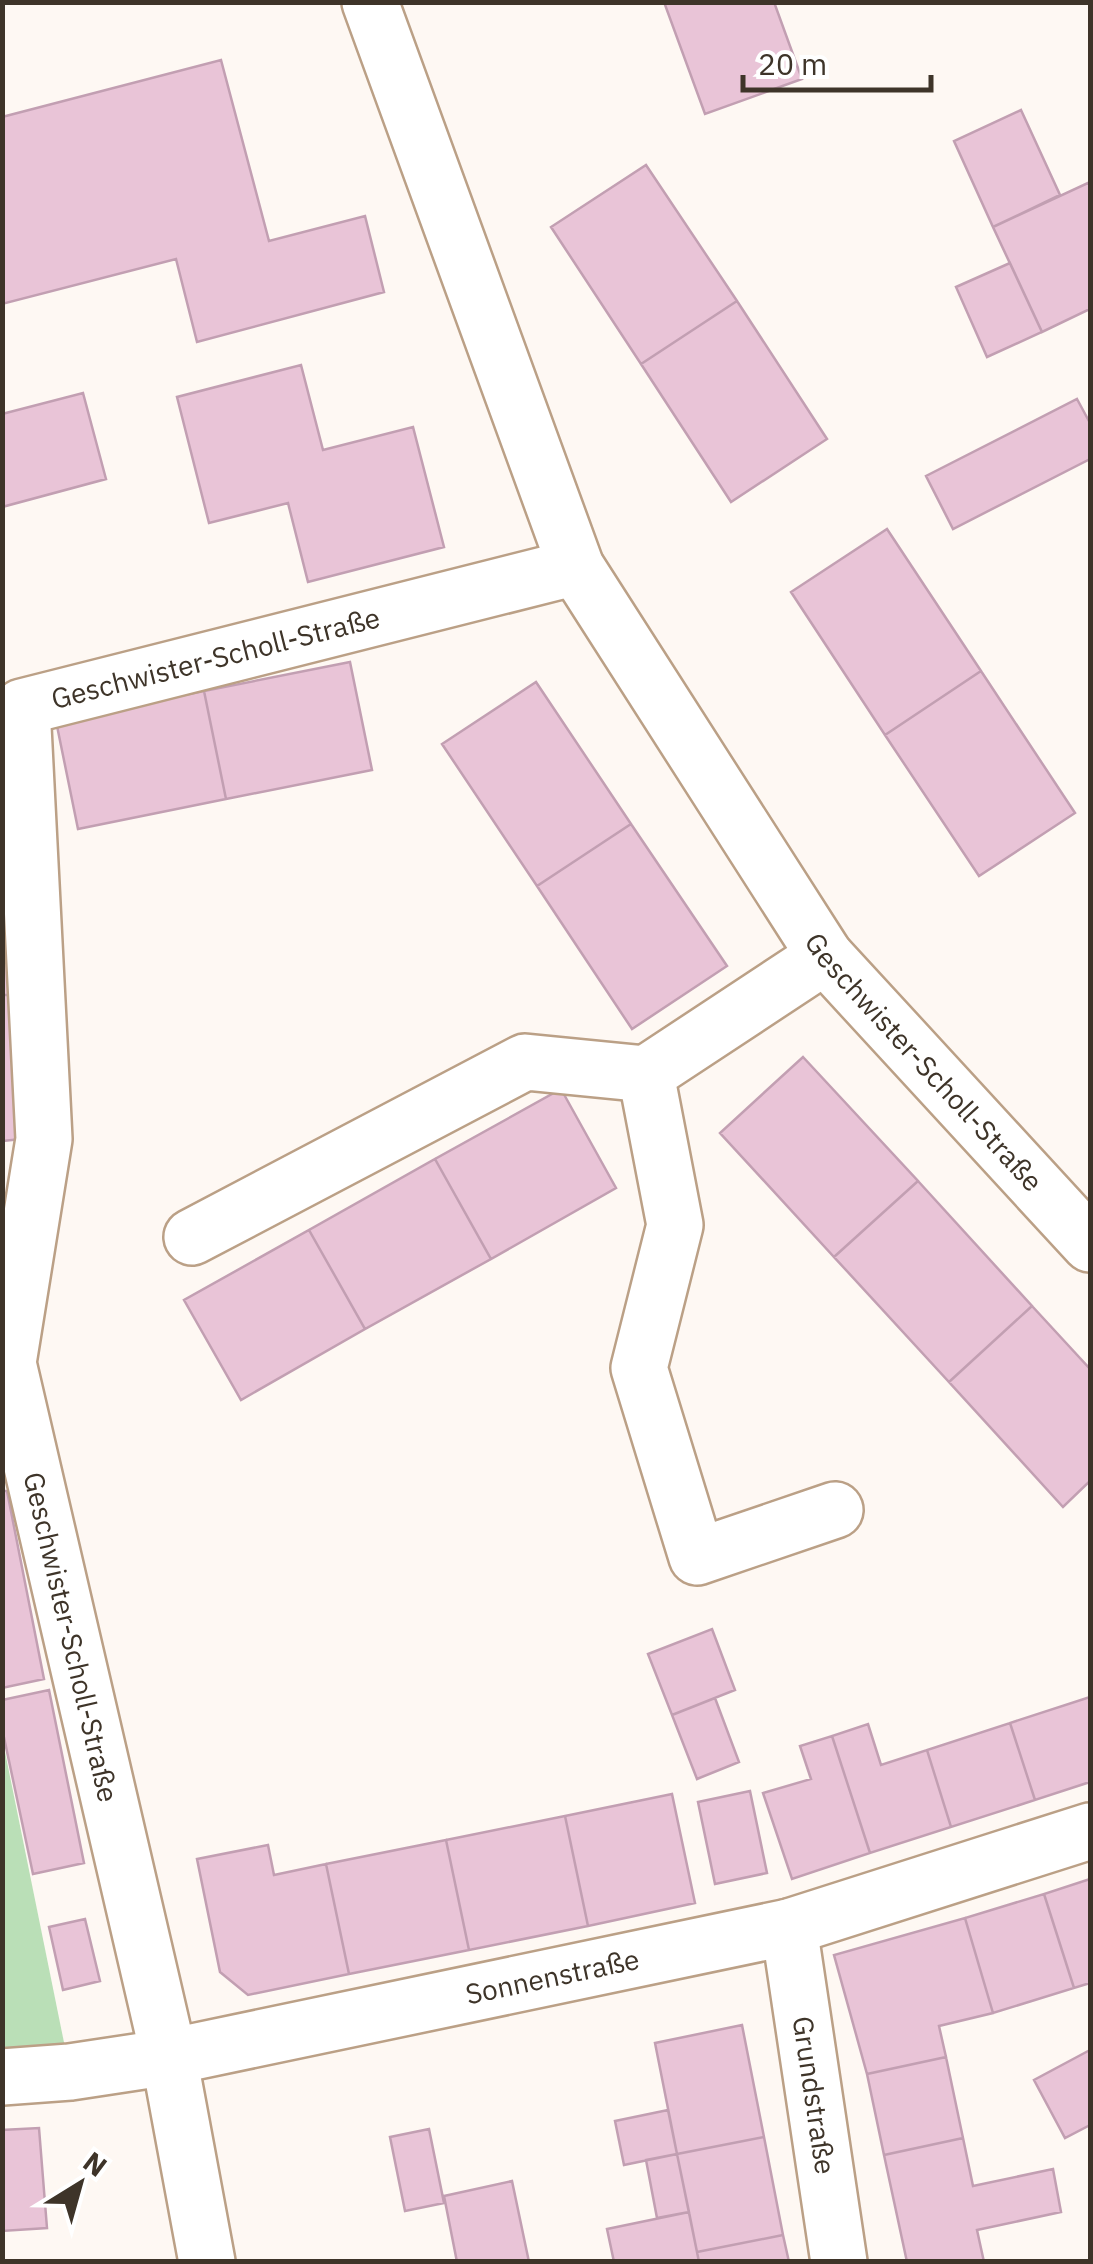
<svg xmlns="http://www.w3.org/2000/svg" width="1093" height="2264" viewBox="0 0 1093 2264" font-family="'IBM Plex Sans',sans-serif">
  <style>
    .green { fill: #badfb7 }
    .building { fill: #e9c4d7; stroke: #c29fb2; stroke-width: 2.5 }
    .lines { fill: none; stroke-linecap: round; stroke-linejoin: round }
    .minor-casing { stroke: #bba086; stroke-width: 60 }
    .minor { stroke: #fff; stroke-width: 55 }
    .labels { text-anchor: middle; stroke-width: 10; stroke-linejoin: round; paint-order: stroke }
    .street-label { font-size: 28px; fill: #3e3429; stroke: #fff }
  </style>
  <rect width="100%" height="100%" fill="#fef8f3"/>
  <path class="green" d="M 3,1742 L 70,2072 L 3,2077 Z"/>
  <path class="building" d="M 664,2 L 774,2 L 802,79 L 705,114 Z
    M 221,60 L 269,241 L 365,216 L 384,292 L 197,342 L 176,259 L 2,304 L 2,117 Z
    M 1021,110 L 1060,195 L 993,227 L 954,141 Z
    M 646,165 L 737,301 L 641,364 L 551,227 Z
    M 1090,182 L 1090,309 L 1042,332 L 993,227 Z
    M 1010,263 L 1042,332 L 987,357 L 956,287 Z
    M 737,301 L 827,439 L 731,502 L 641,364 Z
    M 301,365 L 323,450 L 413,427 L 444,547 L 308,582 L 288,503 L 209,523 L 177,397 Z
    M 83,393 L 106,479 L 2,507 L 2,414 Z
    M 1077,399 L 1090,423 L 1090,459 L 953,529 L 926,476 Z
    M 887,529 L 981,671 L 885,735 L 791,592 Z
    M 350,662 L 372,770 L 226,799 L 204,691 Z
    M 981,671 L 1075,813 L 979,876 L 885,735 Z
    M 536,682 L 631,824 L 537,886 L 442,744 Z
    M 204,691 L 226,799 L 78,829 L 56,721 Z
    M 631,824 L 727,966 L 632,1029 L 537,886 Z
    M 2,860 L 11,995 L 2,995 Z
    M 2,995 L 11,995 L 22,1139 L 2,1141 Z
    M 803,1057 L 918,1181 L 834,1257 L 720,1133 Z
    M 561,1089 L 616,1188 L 491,1259 L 435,1159 Z
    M 435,1159 L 491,1259 L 365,1329 L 309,1230 Z
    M 918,1181 L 1032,1306 L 949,1382 L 834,1257 Z
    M 309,1230 L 365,1329 L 241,1400 L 184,1300 Z
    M 1032,1306 L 1090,1369 L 1090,1481 L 1063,1507 L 949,1382 Z
    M 2,1491 L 7,1491 L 44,1679 L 2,1688 Z
    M 712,1629 L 735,1690 L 672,1715 L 648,1654 Z
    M 49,1690 L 84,1863 L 33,1874 L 2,1728 L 2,1700 Z
    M 1090,1697 L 1090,1782 L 1035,1800 L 1010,1723 Z
    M 715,1698 L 739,1762 L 697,1779 L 672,1715 Z
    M 1010,1723 L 1035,1800 L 951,1827 L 927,1750 Z
    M 868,1724 L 881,1765 L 927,1750 L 951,1827 L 870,1853 L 832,1736 Z
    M 832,1736 L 870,1853 L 792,1879 L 763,1793 L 811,1779 L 800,1746 Z
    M 750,1791 L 767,1873 L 715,1884 L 698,1802 Z
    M 672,1794 L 695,1903 L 588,1926 L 565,1816 Z
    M 565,1816 L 588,1926 L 469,1950 L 446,1840 Z
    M 446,1840 L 469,1950 L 349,1974 L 326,1864 Z
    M 268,1845 L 274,1875 L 326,1864 L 349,1974 L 248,1995 L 220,1972 L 197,1859 Z
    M 1090,1879 L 1090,1983 L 1074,1988 L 1044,1894 Z
    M 1044,1894 L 1074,1988 L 993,2013 L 965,1918 Z
    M 965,1918 L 993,2013 L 939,2026 L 946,2057 L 867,2074 L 834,1955 Z
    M 85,1919 L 100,1981 L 63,1990 L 49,1927 Z
    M 742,2025 L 764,2137 L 677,2154 L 655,2043 Z
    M 1090,2050 L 1090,2125 L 1065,2138 L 1034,2080 Z
    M 946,2057 L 963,2138 L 884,2155 L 867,2074 Z
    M 668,2110 L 677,2154 L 624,2165 L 615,2121 Z
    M 39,2128 L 47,2228 L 2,2231 L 2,2130 Z
    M 429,2129 L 444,2203 L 405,2211 L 390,2137 Z
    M 764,2137 L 783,2235 L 697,2252 L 677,2154 Z
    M 963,2138 L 973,2186 L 1053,2169 L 1061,2212 L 977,2230 L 984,2262 L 907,2262 L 884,2155 Z
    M 677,2154 L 689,2212 L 657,2218 L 646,2160 Z
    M 512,2181 L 529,2262 L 457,2262 L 444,2196 Z
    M 689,2212 L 699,2262 L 614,2262 L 607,2229 Z
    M 783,2235 L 789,2262 L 699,2262 L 697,2252 Z"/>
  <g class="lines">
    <defs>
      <g id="minor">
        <path id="s1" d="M 370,2 L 576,567 L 825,956 L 1090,1244"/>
        <path d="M 825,956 L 646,1074 L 675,1225 L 639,1368 L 697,1557 L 835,1510"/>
        <path d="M 192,1237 L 525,1062 L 646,1074"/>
        <path id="s2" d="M 789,1927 L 839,2262"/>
        <path id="s3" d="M 2,2077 L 70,2072 L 169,2057 L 789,1927 L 1090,1831"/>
        <path id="s4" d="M 207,2262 L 169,2057 L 8,1363 L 44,1139 L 22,707 L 576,567"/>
      </g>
    </defs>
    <use href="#minor" class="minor-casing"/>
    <use href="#minor" class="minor"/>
  </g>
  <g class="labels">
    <g class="street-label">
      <text dy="10" stroke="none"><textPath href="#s4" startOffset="1780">Geschwister-Scholl-Straße</textPath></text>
      <text dy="10" stroke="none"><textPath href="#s1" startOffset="1208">Geschwister-Scholl-Straße</textPath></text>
      <text transform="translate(71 1637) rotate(77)" y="10">Geschwister-Scholl-Straße</text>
      <text dy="10" stroke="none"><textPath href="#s3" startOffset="560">Sonnenstraße</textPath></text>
      <text dy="10" stroke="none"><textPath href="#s2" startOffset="170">Grundstraße</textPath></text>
    </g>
  </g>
  <rect width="1093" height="2264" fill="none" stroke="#3e3429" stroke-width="10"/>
  <g transform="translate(80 2184) rotate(37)" stroke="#ffffff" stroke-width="8" paint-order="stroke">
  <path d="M0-8L18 38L0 25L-18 38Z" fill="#3e3429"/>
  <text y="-15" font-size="28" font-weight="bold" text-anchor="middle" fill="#3e3429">N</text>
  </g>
  <path d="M743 75v15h188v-15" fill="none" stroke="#3e3429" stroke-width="5"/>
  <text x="758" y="75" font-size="30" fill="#3e3429" stroke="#ffffff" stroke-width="8" paint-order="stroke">20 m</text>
</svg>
